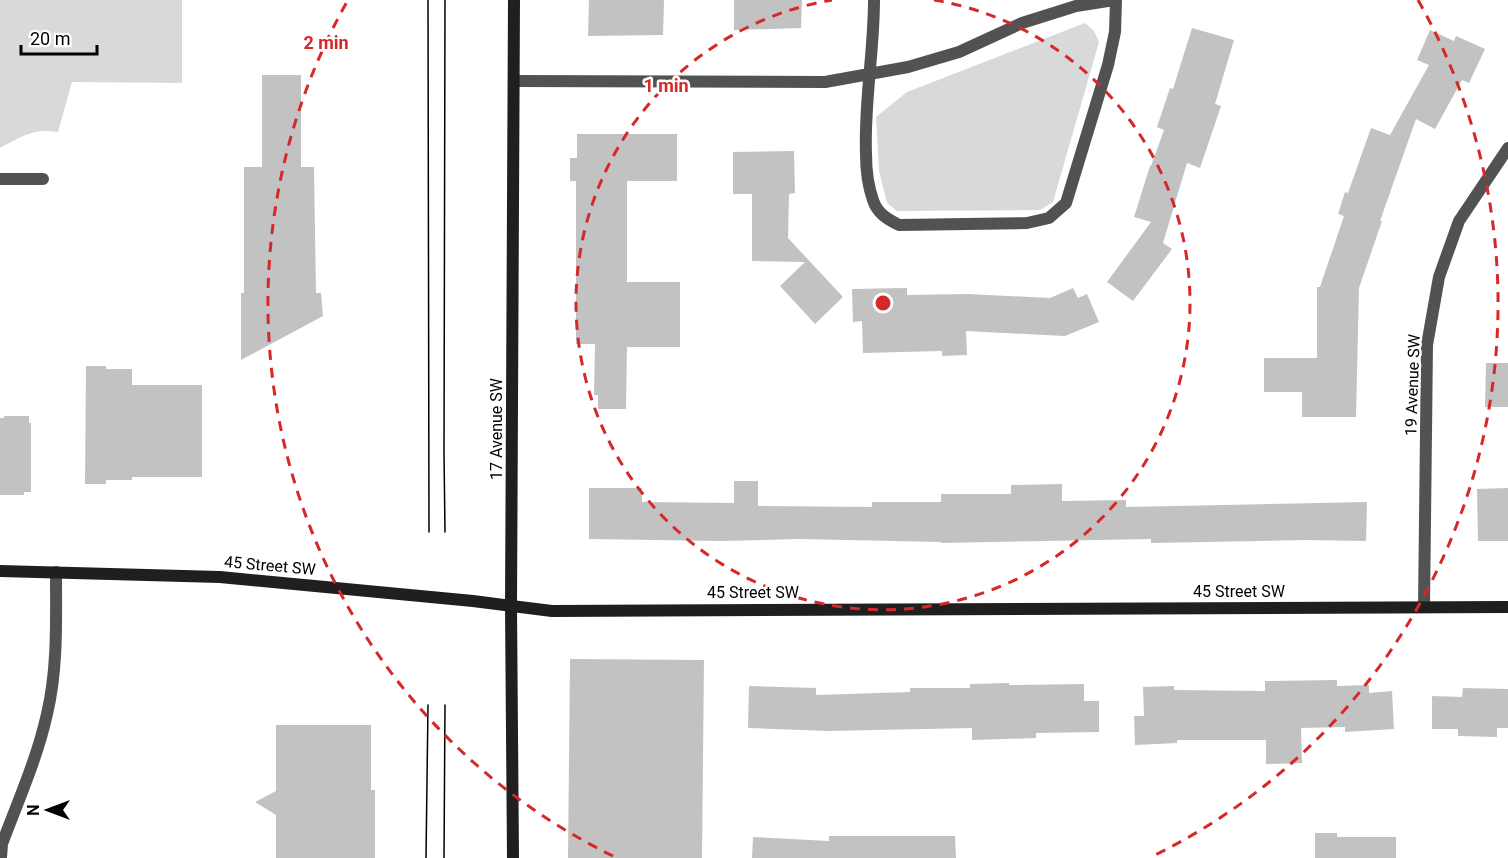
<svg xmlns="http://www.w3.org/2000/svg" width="1508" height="858" viewBox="0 0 1508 858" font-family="Roboto,sans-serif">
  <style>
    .green { fill: #d9d9d9 }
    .building { fill: #c2c2c2 }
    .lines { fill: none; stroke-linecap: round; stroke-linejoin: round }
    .street { stroke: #525252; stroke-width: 12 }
    .secondary { stroke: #1f1f1f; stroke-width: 12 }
    .tram { stroke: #000; stroke-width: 1.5 }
    .ring { fill: none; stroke: #d62828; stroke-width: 3; stroke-dasharray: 10 8 }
    .labels { text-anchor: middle; stroke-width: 5; stroke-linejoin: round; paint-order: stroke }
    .street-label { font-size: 16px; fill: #000; stroke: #fff }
    .centre { fill: #d62828; stroke: #fff; stroke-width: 3 }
    .ring-label { font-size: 18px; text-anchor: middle; font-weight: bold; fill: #d62828; stroke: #fff; stroke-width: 5; stroke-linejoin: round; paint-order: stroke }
  </style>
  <rect width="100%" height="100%" fill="#fff"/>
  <path class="green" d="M 0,0 L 182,0 L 182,83 L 72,82 L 58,132 C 33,128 21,137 0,148 Z
    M 1085,23 L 1094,31 L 1099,42 L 1053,202 L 1040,210 L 897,211 L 887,203 L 879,171 L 876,117 L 907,92 Z"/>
  <path class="building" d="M 589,0 L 664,0 L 663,35 L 588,36 Z
    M 734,0 L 802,0 L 801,28 L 734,30 Z
    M 1192,28 L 1234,40 L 1215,104 L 1221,106 L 1200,168 L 1187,163 L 1163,243 L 1172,249 L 1133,301 L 1107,282 L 1151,222 L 1134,217 L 1150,166 L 1151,166 L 1164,130 L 1157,127 L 1170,88 L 1173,89 Z
    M 1430,30 L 1454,41 L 1456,36 L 1485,49 L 1469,83 L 1462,80 L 1435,129 L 1416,119 L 1380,221 L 1382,221 L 1359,288 L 1356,417 L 1302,417 L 1302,392 L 1264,392 L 1264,358 L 1317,358 L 1317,287 L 1320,287 L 1344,216 L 1338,214 L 1345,192 L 1348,193 L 1371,128 L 1390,135 L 1429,65 L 1417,60 Z
    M 262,75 L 301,75 L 301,167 L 314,167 L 316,293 L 321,293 L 323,316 L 241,360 L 241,293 L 244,293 L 244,167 L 262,167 Z
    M 577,134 L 677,134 L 677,181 L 627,181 L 627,282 L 680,282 L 680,347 L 627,347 L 626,409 L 598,409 L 598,395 L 594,395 L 595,344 L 576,344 L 576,181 L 570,181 L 570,158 L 577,158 Z
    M 794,151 L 795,193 L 789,194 L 788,238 L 843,297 L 815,324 L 780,286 L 805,262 L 752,261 L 752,194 L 733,194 L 733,152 Z
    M 907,288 L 907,295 L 967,294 L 1050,298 L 1073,288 L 1078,298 L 1087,294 L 1099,322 L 1065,336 L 966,331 L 967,355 L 942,356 L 942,351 L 863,353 L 862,321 L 853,322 L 852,289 Z
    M 1486,363 L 1508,363 L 1508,407 L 1485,407 Z
    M 86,366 L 106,366 L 106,369 L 132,369 L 132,385 L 202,385 L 202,477 L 132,477 L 132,480 L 106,480 L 106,484 L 85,484 Z
    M 4,416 L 29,416 L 29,423 L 31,423 L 31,492 L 24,492 L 24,495 L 0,495 L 0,418 L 4,418 Z
    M 734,481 L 758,481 L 758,506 L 872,507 L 872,502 L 941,502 L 941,494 L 1011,494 L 1011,485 L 1062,484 L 1062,501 L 1126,500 L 1126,507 L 1367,502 L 1366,541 L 1306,540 L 1151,543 L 1151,539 L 941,543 L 941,542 L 799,539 L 721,541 L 589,539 L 589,488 L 642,488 L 642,502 L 734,503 Z
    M 1508,488 L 1508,541 L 1478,541 L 1477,489 Z
    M 570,659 L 704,660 L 702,858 L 568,858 Z
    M 1337,680 L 1337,686 L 1369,685 L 1369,693 L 1392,691 L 1394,729 L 1345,732 L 1345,727 L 1301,728 L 1302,763 L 1266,764 L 1266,740 L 1177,740 L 1177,743 L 1135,745 L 1134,716 L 1144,716 L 1143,687 L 1174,686 L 1174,690 L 1265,691 L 1265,681 Z
    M 1009,683 L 1009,685 L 1084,684 L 1084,701 L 1099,701 L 1099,732 L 1036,733 L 1036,738 L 972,740 L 972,728 L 828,731 L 748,728 L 749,686 L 816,688 L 816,695 L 910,692 L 910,688 L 970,688 L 970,684 Z
    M 1463,688 L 1508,689 L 1508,728 L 1497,728 L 1497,737 L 1458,736 L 1458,729 L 1432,729 L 1432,696 L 1462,697 Z
    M 276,725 L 371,725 L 371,790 L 375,790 L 375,858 L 276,858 L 276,815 L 255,802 L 276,791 Z
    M 1315,833 L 1337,833 L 1337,837 L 1396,837 L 1396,858 L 1315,858 Z
    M 829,836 L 955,836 L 956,858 L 752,858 L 753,837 L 829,841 Z"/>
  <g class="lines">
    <path class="street" d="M 874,0 C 874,52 864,102 866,154 C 866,168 868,186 873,200 C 877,213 887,219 899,225 L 1027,223 L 1049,218 L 1066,203 L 1108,65 L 1115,32 L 1116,0
      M 514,81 L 825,82 L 908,67 L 959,52 L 1022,23 L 1076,6 L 1114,0
      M 0,179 L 43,179
      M 1424,607 L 1427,345 L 1439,277 L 1459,221 L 1508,148
      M 1,858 L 2,844 C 18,801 37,759 47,714 C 58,668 56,619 56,572"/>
    <path class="secondary" d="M 0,571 L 220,577 L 473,601 L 552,611 L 1508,607
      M 513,858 L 511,607 L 514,0"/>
    <path class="tram" d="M 428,0 L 429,532
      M 445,0 L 444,453 L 445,532
      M 426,858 L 428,705
      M 444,858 L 445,705"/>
  </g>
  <g class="ring">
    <path d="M934 0A307 307 0 1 1 832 0"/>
    <path d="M613 856A615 615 0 0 1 348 0M1418 0A615 615 0 0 1 1153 856"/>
  </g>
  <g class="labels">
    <g class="street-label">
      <text transform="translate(1412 385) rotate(-88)" y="6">19 Avenue SW</text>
      <text transform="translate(496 429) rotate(-90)" y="6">17 Avenue SW</text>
      <text transform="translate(270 565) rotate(5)" y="6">45 Street SW</text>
      <text x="1239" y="597">45 Street SW</text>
      <text x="753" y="598">45 Street SW</text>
    </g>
  </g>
  <circle cx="883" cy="303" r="9" class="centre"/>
  <g class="ring-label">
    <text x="326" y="49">2 min</text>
    <text x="666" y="92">1 min</text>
  </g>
  <g transform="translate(48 810) rotate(270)" stroke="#ffffff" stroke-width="4.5" paint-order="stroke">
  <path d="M0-4.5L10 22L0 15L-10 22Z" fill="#000000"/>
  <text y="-9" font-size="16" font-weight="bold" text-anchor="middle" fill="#000000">N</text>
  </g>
  <path d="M21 45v9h76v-9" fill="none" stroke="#000000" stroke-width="3"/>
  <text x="30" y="45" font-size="18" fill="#000000" stroke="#ffffff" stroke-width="4.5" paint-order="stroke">20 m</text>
</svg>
